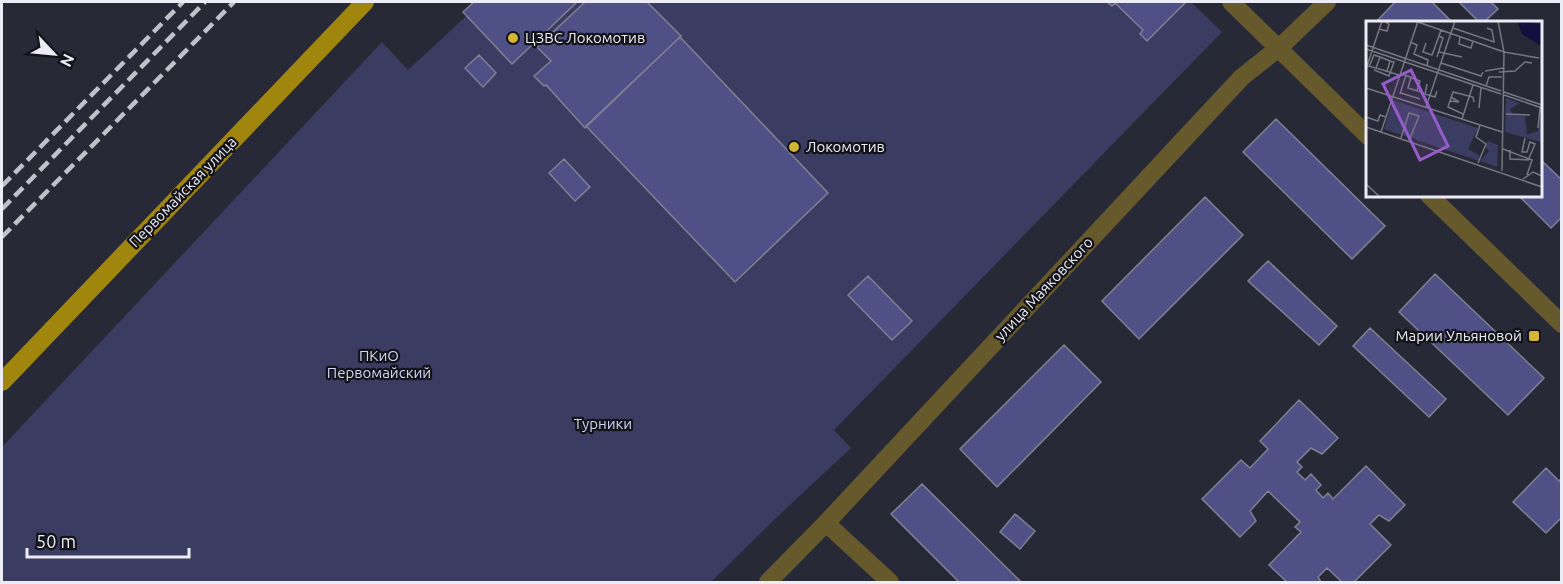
<svg xmlns="http://www.w3.org/2000/svg" width="1563" height="584" viewBox="0 0 1563 584" font-family="Ubuntu,sans-serif">
  <style>
    .green { fill: #3b3c61 }
    .building { fill: #4e5086; stroke: #7f8192; stroke-width: 1.5 }
    .lines { fill: none; stroke-linecap: round; stroke-linejoin: round }
    .minor { stroke: #66592b; stroke-width: 18 }
    .major { stroke: #a1860d; stroke-width: 18 }
    .rail { stroke: #bfc0ca; stroke-width: 4.5; stroke-dasharray: 12 6; stroke-linecap: butt }
    .poi-dot { fill: #d5b534; stroke: #121218; stroke-width: 2 }
    .labels { text-anchor: middle; stroke-width: 4.5; stroke-linejoin: round; paint-order: stroke }
    .poi-label { font-size: 15px; fill: #ebecf5; stroke: #121218; text-anchor: start }
    .street-label { font-size: 15px; fill: #ebecf5; stroke: #121218 }
    .park-label { font-size: 15px; fill: #d1d4f6; stroke: #121218 }
    .inset-road { fill: none; stroke: #767783; stroke-width: 1.5 }
    .view { fill: #975ccc; fill-opacity: 0.15; stroke: #975ccc; stroke-width: 3 }
    .inset-edge { fill: none; stroke: #ebecf5; stroke-width: 3 }
  </style>
  <rect width="100%" height="100%" fill="#282937"/>
  <path class="green" d="M 502,2 L 1191,2 L 1222,32 L 834,430 L 851,448 L 777,517 L 711,582 L 2,582 L 2,447 L 382,42 L 408,70 L 475,8 L 484,18 Z"/>
  <path class="building" d="M 474,2 L 577,2 L 512,64 L 463,12 Z
    M 585,2 L 647,2 L 681,36 L 585,128 L 546,85 L 544,86 L 534,76 L 551,61 L 537,47 Z
    M 1107,2 L 1183,2 L 1185,3 L 1147,41 L 1140,34 L 1143,30 L 1115,3 L 1112,6 Z
    M 1395,2 L 1432,2 L 1452,22 L 1376,22 Z
    M 1459,2 L 1491,2 L 1498,9 L 1484,22 L 1479,22 Z
    M 680,37 L 828,193 L 735,282 L 586,126 Z
    M 479,55 L 496,73 L 483,87 L 465,68 Z
    M 1276,119 L 1385,226 L 1352,259 L 1243,152 Z
    M 564,159 L 590,187 L 575,201 L 549,173 Z
    M 1540,159 L 1562,180 L 1562,217 L 1551,228 L 1518,195 L 1540,195 Z
    M 1205,197 L 1243,235 L 1139,339 L 1102,301 Z
    M 1268,261 L 1337,326 L 1319,345 L 1248,281 Z
    M 1435,274 L 1544,378 L 1508,415 L 1399,312 Z
    M 868,276 L 912,321 L 892,340 L 848,295 Z
    M 1370,328 L 1446,399 L 1429,417 L 1353,346 Z
    M 1064,345 L 1101,382 L 997,487 L 960,449 Z
    M 1299,400 L 1338,438 L 1322,454 L 1311,448 L 1297,462 L 1302,467 L 1297,472 L 1305,480 L 1311,474 L 1321,485 L 1316,490 L 1323,498 L 1328,493 L 1333,499 L 1366,466 L 1405,505 L 1389,521 L 1379,515 L 1370,524 L 1391,545 L 1354,582 L 1342,582 L 1327,568 L 1318,577 L 1321,582 L 1287,582 L 1269,565 L 1301,532 L 1295,527 L 1300,522 L 1268,491 L 1250,511 L 1256,521 L 1240,537 L 1202,499 L 1241,460 L 1250,468 L 1268,449 L 1260,441 Z
    M 1546,468 L 1559,481 L 1562,478 L 1562,517 L 1546,533 L 1513,502 Z
    M 922,484 L 1021,582 L 959,582 L 891,514 Z
    M 1015,514 L 1035,531 L 1020,549 L 1000,532 Z"/>
  <g class="lines">
    <path class="minor" d="M 1231,2 L 1368,136
      M 1429,195 L 1562,324
      M 826,523 L 890,582
      M 768,582 L 826,523 L 1242,77 L 1280,47 L 1327,2"/>
    <path class="major" d="M 2,382 L 365,2"/>
    <path class="rail" d="M 2,186 L 183,2
      M 2,209 L 205,2
      M 2,237 L 234,2"/>
  </g>
  <g class="poi-dot">
    <circle cx="513" cy="38" r="6"/>
    <circle cx="794" cy="147" r="6"/>
    <rect x="1528" y="330" width="12" height="12" rx="3"/>
  </g>
  <g class="labels">
    <g class="poi-label">
      <text x="525" y="43">ЦЗВС Локомотив</text>
      <text x="806" y="152">Локомотив</text>
      <text x="1522" y="341" text-anchor="end">Марии Ульяновой</text>
    </g>
    <g class="street-label">
      <text transform="translate(183 192) rotate(-46)" y="5">Первомайская улица</text>
      <text transform="translate(1044 289) rotate(-47)" y="5">улица Маяковского</text>
    </g>
    <g class="park-label">
      <text x="379" y="361">ПКиО<tspan x="379" dy="17">Первомайский</tspan></text>
      <text x="603" y="429">Турники</text>
    </g>
  </g>
  <g transform="translate(1366 21)">
    <rect width="176" height="176" fill="#282937"/>
    <path d="M 140,77 L 154,82 L 144,88 L 146,93 L 159,95 L 161,114 L 172,110 L 175,94 L 175,121 L 139,111 ZM 27,79 L 112,107 L 102,128 L 113,134 L 113,140 L 18,108 ZM 122,120 L 132,124 L 131,146 L 114,140 L 123,130 L 119,126 Z" fill="#3b3c61"/>
    <path d="M 151,0 L 175,3 L 175,25 L 156,13 Z" fill="#140f3f"/>
    <path class="inset-road" d="M 49,0 L 138,31 L 173,37M 132,0 L 138,31 L 136,150M 87,7 L 128,21 L 126,9 L 121,7M 13,8 L 21,10 L 23,3 L 18,0M 94,16 L 93,23 L 105,27 L 107,20M 44,21 L 51,24 L 48,33 L 62,39 L 61,45M 60,22 L 57,31 L 66,34 L 73,15M 0,24 L 135,70M 0,28 L 135,73M 73,31 L 96,36M 14,36 L 24,40 L 21,50M 71,36 L 77,17 L 73,15 L 75,9M 75,42 L 115,55 L 117,51M 1,45 L 3,45 L 9,47 L 10,47 L 14,36 L 8,34 L 3,46M 10,47 L 33,54M 0,48 L 16,0M 8,49 L 23,55 L 28,41 L 24,40M 119,50 L 137,47M 133,51 L 149,50 L 159,41 L 166,42M 34,52 L 54,60 L 51,70M 45,56 L 42,67 L 58,72M 61,63 L 59,73 L 69,76 L 71,70M 120,65 L 123,56 L 136,56M 0,67 L 136,111M 138,71 L 176,84M 35,72 L 54,78M 34,73 L 40,54M 138,74 L 176,87M 84,80 L 93,81 L 85,76M 60,86 L 89,0M 113,87 L 115,67M 97,93 L 82,86 L 87,71 L 107,76 L 108,81M 140,93 L 164,94M 0,96 L 12,100 L 14,94 L 20,96M 96,98 L 107,64M 0,106 L 176,166M 172,107 L 174,87M 15,111 L 52,0M 35,117 L 43,92 L 53,95 L 43,120M 159,117 L 156,131 L 161,131 L 164,121 L 169,123 L 163,137M 137,128 L 166,139 L 161,154M 144,129 L 144,138 L 163,139M 112,142 L 120,123 L 110,116 L 114,104M 157,158 L 167,151 L 176,155M 0,163 L 14,176"/>
    <path class="view" d="M 45,49 L 82,125 L 54,139 L 17,63 Z"/>
    <rect width="176" height="176" class="inset-edge"/>
  </g>
  <rect width="1563" height="584" fill="none" stroke="#ebecf5" stroke-width="6"/>
  <g transform="translate(54 54) rotate(116)" stroke="#121218" stroke-width="4.5" paint-order="stroke">
  <path d="M0-4.5L10 22L0 15L-10 22Z" fill="#ebecf5"/>
  <text y="-9" font-size="16" font-weight="bold" text-anchor="middle" fill="#ebecf5">N</text>
  </g>
  <path d="M27 548v9h162v-9" fill="none" stroke="#ebecf5" stroke-width="3"/>
  <text x="36" y="548" font-size="18" fill="#ebecf5" stroke="#121218" stroke-width="4.5" paint-order="stroke">50 m</text>
</svg>
